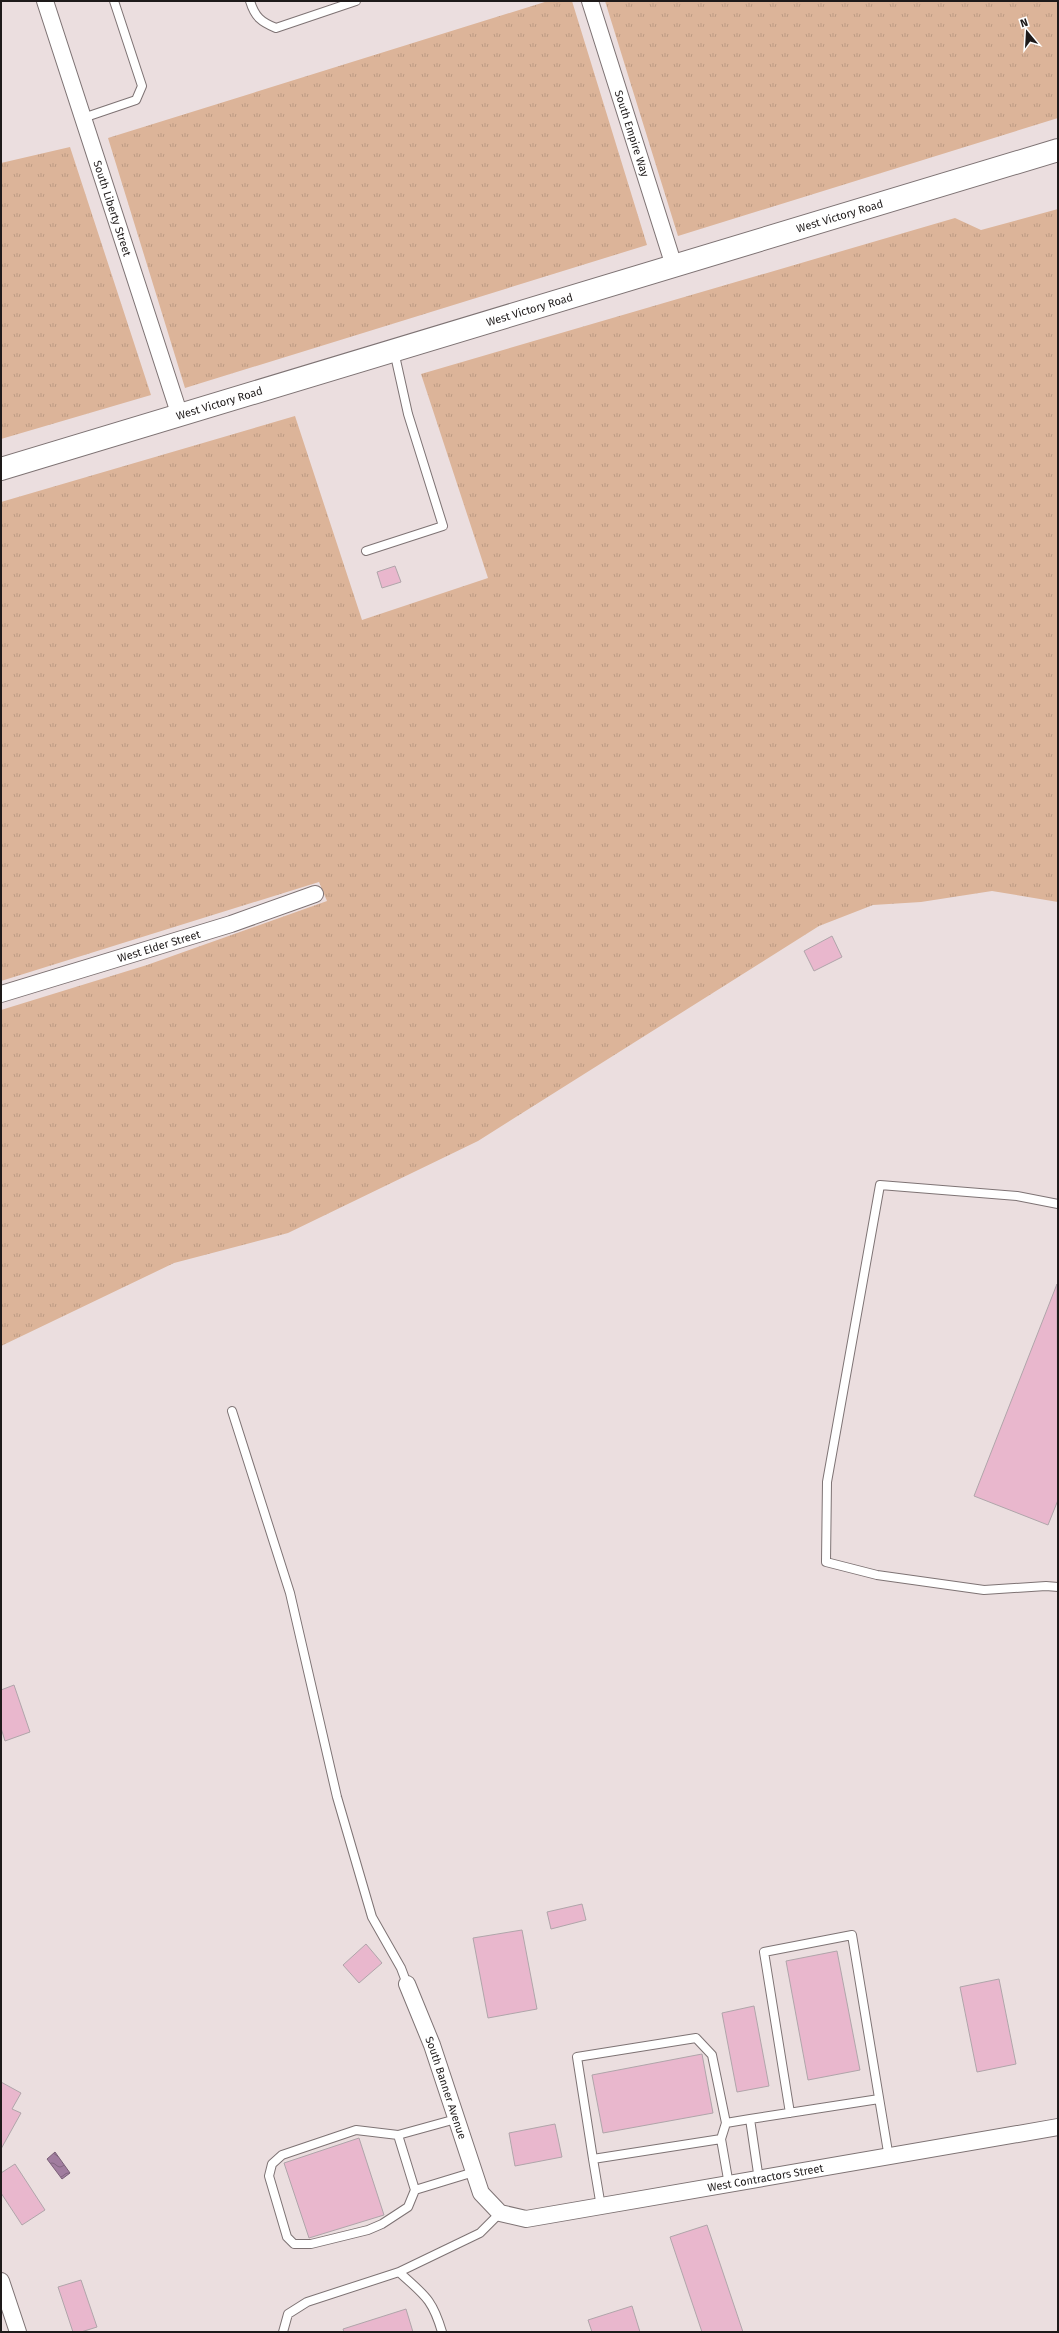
<svg xmlns="http://www.w3.org/2000/svg" width="1059" height="2333" viewBox="0 0 1059 2333" font-family="'Fira Sans',sans-serif">
  <style>
    .grass { fill: url(#grass-tufts) }
    .water { fill: url(#water-waves); stroke: #7a5f77 }
    .building { fill: #e9b7cd; stroke: #b0a5aa }
    .lines { fill: none; stroke-linecap: round; stroke-linejoin: round }
    .service-casing { stroke: #7e7374; stroke-width: 10 }
    .minor-casing { stroke: #7e7374; stroke-width: 18 }
    .secondary-casing { stroke: #7e7374; stroke-width: 24 }
    .service { stroke: #fff; stroke-width: 8 }
    .minor { stroke: #fff; stroke-width: 16 }
    .secondary { stroke: #fff; stroke-width: 22 }
    .labels { text-anchor: middle; stroke-width: 3; stroke-linejoin: round; paint-order: stroke }
    .street-label { font-size: 11px; fill: #1e1a1a; stroke: #fff }
  </style>
  <defs>
    <pattern id="grass-tufts" width="24" height="20" patternUnits="userSpaceOnUse"><rect width="24" height="20" fill="#dcb499"/><path d="M3 7l-1-3M5 7V3M7 7l1-3M15 17l-1-3M17 17v-4M19 17l1-3" fill="none" stroke="#bc9a83"/></pattern>
    <pattern id="water-waves" width="16" height="10" patternUnits="userSpaceOnUse"><rect width="16" height="10" fill="#a17d9f"/><path d="M0 5q4-4 8 0t8 0" fill="none" stroke="#836681"/></pattern>
  </defs>
  <rect width="100%" height="100%" fill="#ebdedf"/>
  <path class="grass" d="M 548,1 L 572,1 L 647,245 L 185,388 L 108,138 Z
    M 605,1 L 1058,1 L 1058,118 L 678,236 Z
    M 70,147 L 151,395 L 1,439 L 1,163 Z
    M 1058,209 L 1058,902 L 992,891 L 921,902 L 873,905 L 819,926 L 478,1141 L 288,1233 L 174,1263 L 1,1346 L 1,1010 L 147,965 L 327,901 L 319,882 L 1,981 L 1,502 L 295,416 L 362,620 L 488,578 L 421,374 L 955,218 L 981,230 Z"/>
  <path class="water" d="M 55,2152 L 70,2173 L 62,2179 L 47,2159 Z"/>
  <path class="building" d="M 395,566 L 401,582 L 382,588 L 377,572 Z
    M 832,936 L 842,957 L 814,971 L 804,951 Z
    M 1057,1284 L 1058,1500 L 1048,1525 L 974,1496 Z
    M 14,1685 L 30,1732 L 5,1741 L 1,1728 L 1,1690 Z
    M 582,1904 L 586,1920 L 551,1929 L 547,1912 Z
    M 522,1930 L 537,2009 L 488,2018 L 473,1938 Z
    M 366,1944 L 382,1963 L 359,1983 L 343,1965 Z
    M 837,1951 L 860,2070 L 808,2080 L 786,1961 Z
    M 999,1979 L 1016,2064 L 977,2072 L 960,1987 Z
    M 754,2006 L 769,2086 L 737,2092 L 722,2013 Z
    M 702,2054 L 713,2113 L 603,2133 L 592,2075 Z
    M 1,2082 L 21,2093 L 12,2109 L 21,2113 L 1,2149 Z
    M 555,2124 L 562,2157 L 515,2166 L 509,2133 Z
    M 359,2138 L 384,2215 L 309,2238 L 284,2163 Z
    M 15,2164 L 45,2210 L 22,2225 L 1,2193 L 1,2173 Z
    M 707,2225 L 743,2332 L 702,2332 L 670,2237 Z
    M 81,2280 L 97,2327 L 81,2332 L 73,2332 L 58,2287 Z
    M 632,2306 L 640,2332 L 592,2332 L 588,2320 Z
    M 406,2309 L 413,2332 L 344,2332 L 343,2329 Z"/>
  <g class="lines">
    <defs>
      <path id="service" d="M 250,1 C 255,17 261,22 276,28 L 356,1
        M 83,118 L 136,100 L 142,86 L 114,1
        M 366,551 L 443,526 L 408,414 L 394,351
        M 1058,1204 L 1017,1196 L 880,1185 L 827,1482 L 826,1562 L 877,1575 L 984,1590 L 1046,1586 L 1058,1587
        M 232,1411 L 290,1593 L 337,1797 L 372,1917 L 401,1968 L 407,1984
        M 790,2113 L 764,1952 L 852,1935 L 889,2158
        M 456,2119 L 398,2135 L 415,2190 L 474,2172
        M 398,2135 L 356,2130 L 282,2155 L 272,2164 L 269,2176 L 287,2237 L 294,2244 L 311,2244 L 368,2230 L 382,2224 L 408,2207 L 415,2190
        M 721,2139 L 726,2123
        M 593,2159 L 601,2207
        M 759,2180 L 750,2119 L 879,2099
        M 729,2185 L 721,2139 L 593,2159 L 577,2057 L 696,2038 L 712,2055 L 726,2123 L 750,2119
        M 399,2272 C 424,2295 432,2298 442,2332
        M 283,2332 L 288,2314 L 307,2302 L 399,2272 L 480,2233 L 500,2213"/>
      <g id="minor">
        <path id="s1" d="M 45,1 L 180,416"/>
        <path id="s2" d="M 590,1 L 674,266"/>
        <path id="s3" d="M 1,994 L 231,924 L 315,894"/>
        <path id="s4" d="M 407,1984 L 432,2045 L 481,2193 L 500,2213 L 526,2219 L 1058,2127"/>
        <path d="M 1,2281 L 18,2332"/>
      </g>
      <g id="secondary">
        <path id="s5" d="M 1,469 L 1058,150"/>
      </g>
    </defs>
    <use href="#service" class="service-casing"/>
    <use href="#minor" class="minor-casing"/>
    <use href="#secondary" class="secondary-casing"/>
    <use href="#service" class="service"/>
    <use href="#minor" class="minor"/>
    <use href="#secondary" class="secondary"/>
  </g>
  <g class="labels">
    <g class="street-label">
      <text dy="4" stroke="none"><textPath href="#s2" startOffset="139">South Empire Way</textPath></text>
      <text dy="4" stroke="none"><textPath href="#s1" startOffset="218">South Liberty Street</textPath></text>
      <text dy="4" stroke="none"><textPath href="#s5" startOffset="876">West Victory Road</textPath></text>
      <text dy="4" stroke="none"><textPath href="#s5" startOffset="552">West Victory Road</textPath></text>
      <text dy="4" stroke="none"><textPath href="#s5" startOffset="228">West Victory Road</textPath></text>
      <text dy="4" stroke="none"><textPath href="#s3" startOffset="165">West Elder Street</textPath></text>
      <text dy="4" stroke="none"><textPath href="#s4" startOffset="111">South Banner Avenue</textPath></text>
      <text dy="4" stroke="none"><textPath href="#s4" startOffset="519">West Contractors Street</textPath></text>
    </g>
  </g>
  <rect width="1059" height="2333" fill="none" stroke="#1e1a1a" stroke-width="4"/>
  <g transform="translate(1027 32) rotate(342)" stroke="#ffffff" stroke-width="3" paint-order="stroke">
  <path d="M0-3L7 15L0 10L-7 15Z" fill="#1e1a1a"/>
  <text y="-6" font-size="11" font-weight="bold" text-anchor="middle" fill="#1e1a1a">N</text>
  </g>
</svg>
